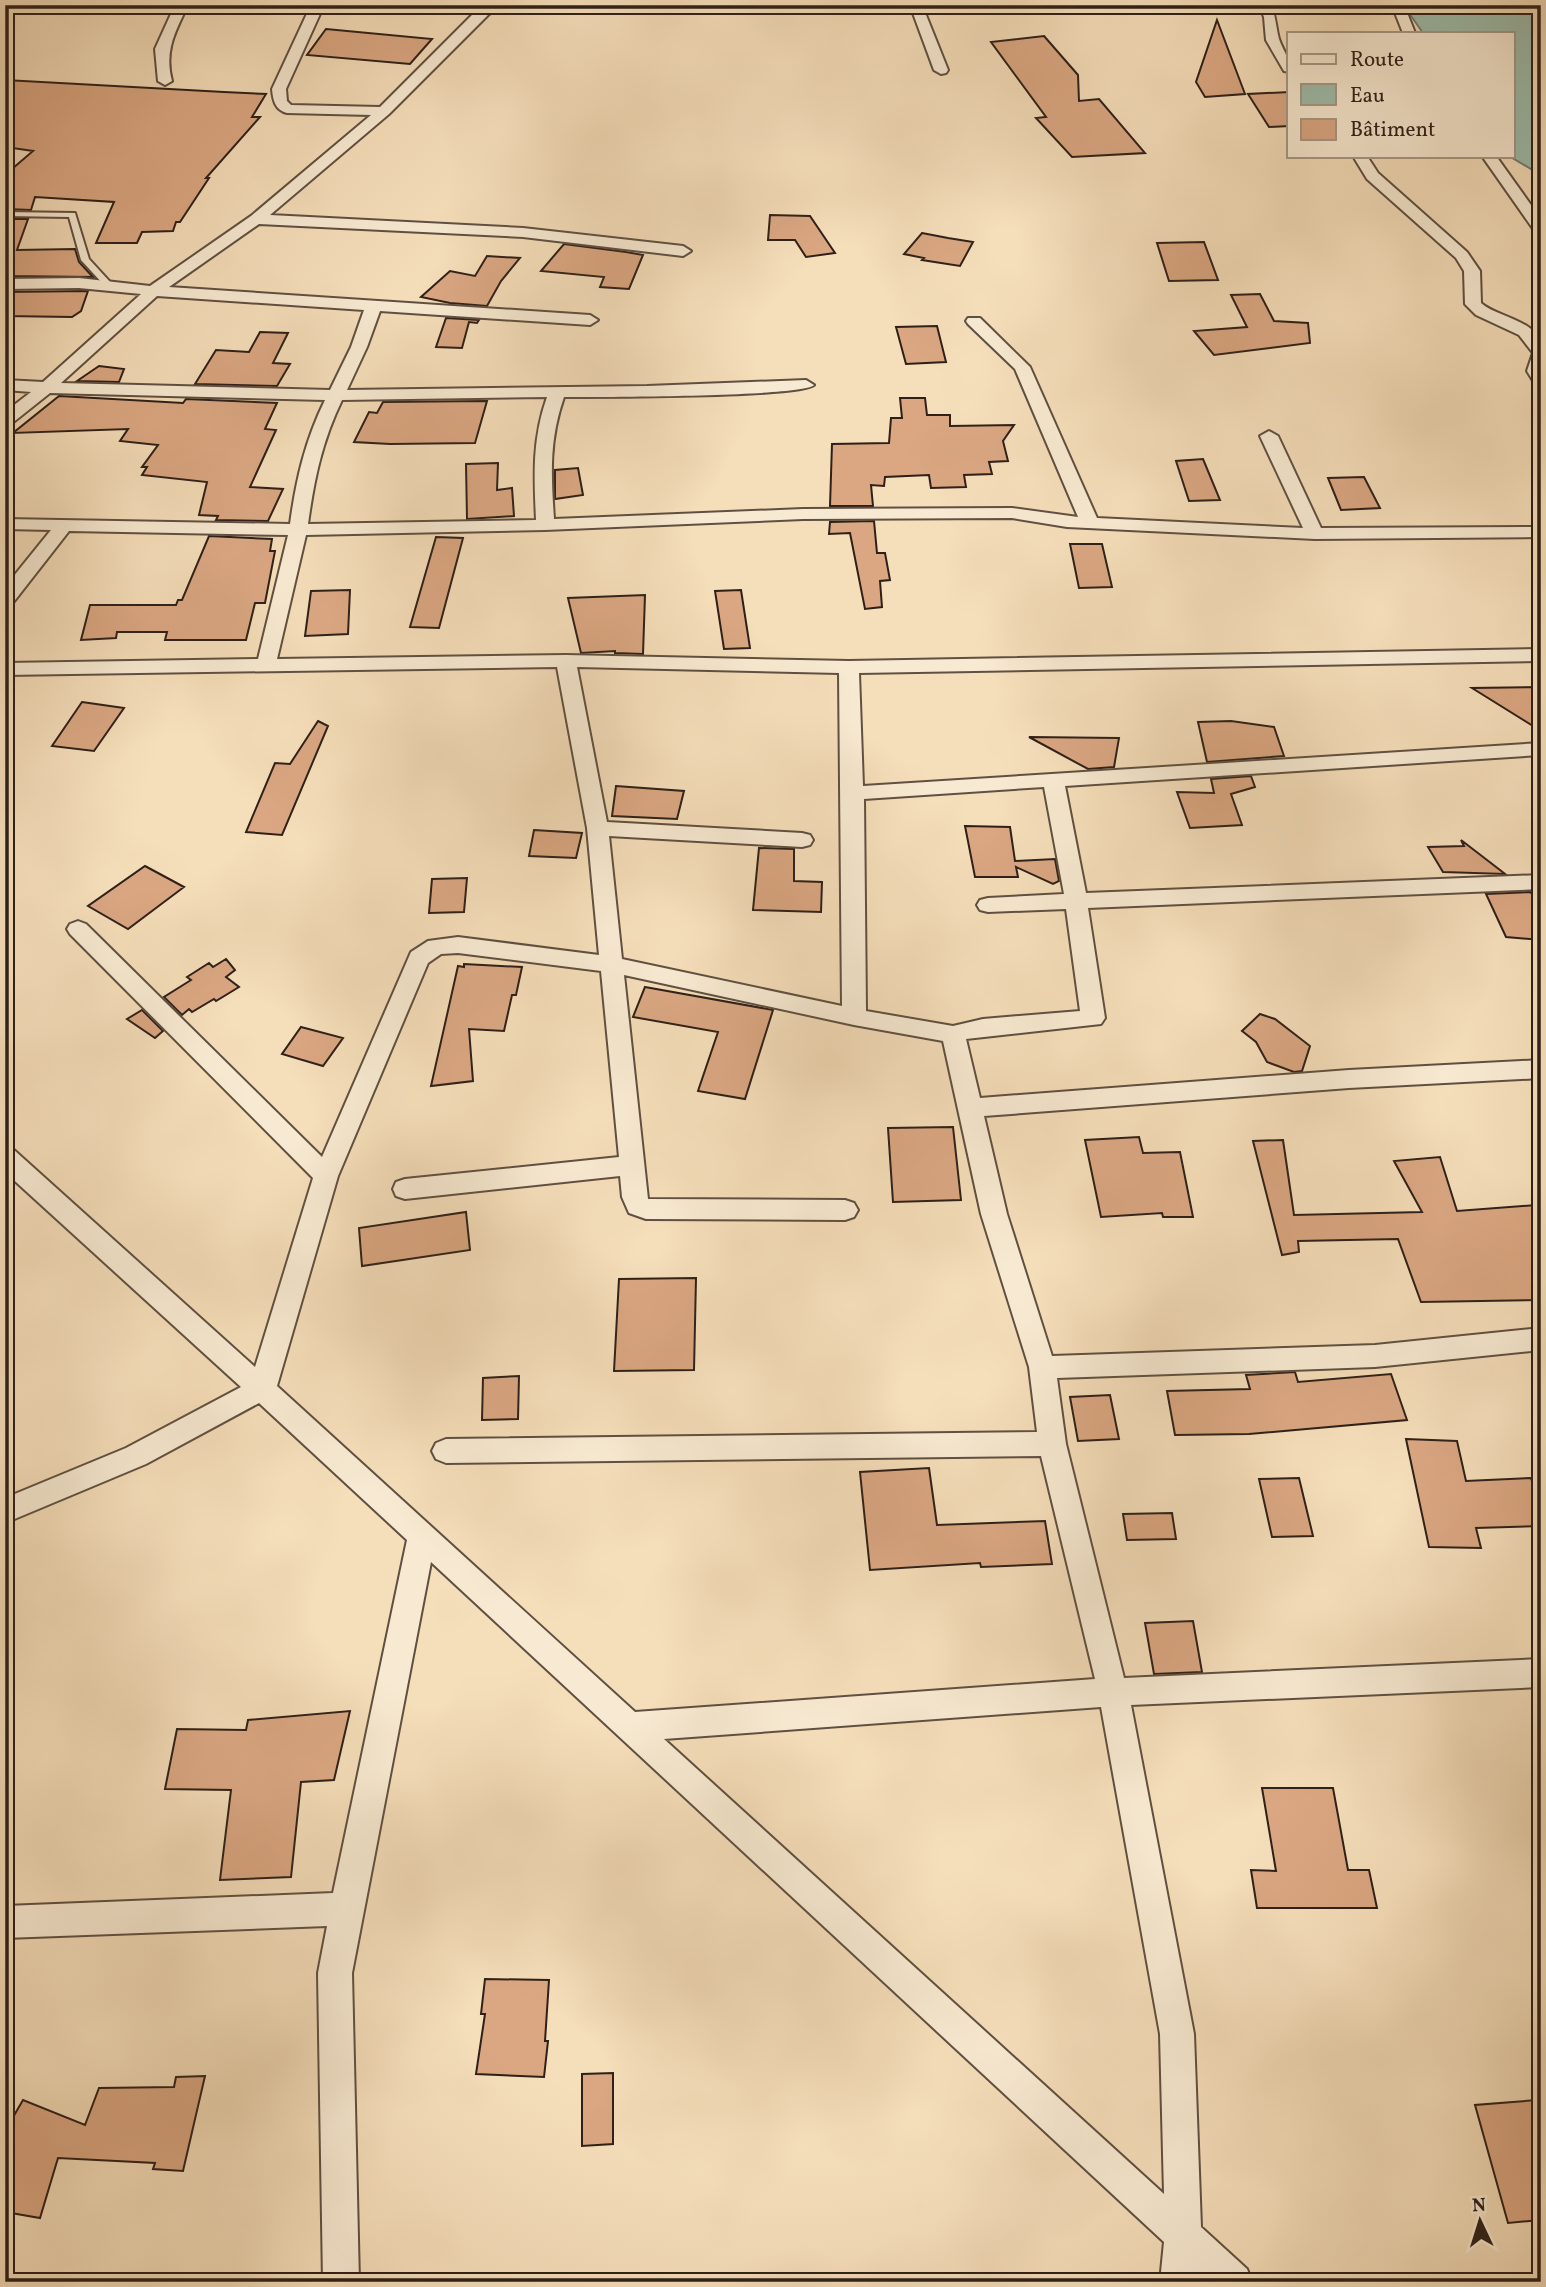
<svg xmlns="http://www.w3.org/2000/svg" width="1546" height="2287" viewBox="0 0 1546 2287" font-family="Vollkorn,serif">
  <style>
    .water { fill: #9dbdab; stroke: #717e71; stroke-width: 2 }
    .building { fill: #daa782; stroke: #2e2019; stroke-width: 2 }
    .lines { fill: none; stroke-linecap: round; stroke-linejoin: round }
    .service-casing { stroke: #605041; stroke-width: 4 }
    .minor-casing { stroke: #605041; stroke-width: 4 }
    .service { fill: #f8ead2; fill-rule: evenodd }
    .minor { fill: #f8ead2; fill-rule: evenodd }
  </style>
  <rect width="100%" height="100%" fill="#f5deba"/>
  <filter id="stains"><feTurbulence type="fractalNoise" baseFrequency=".00286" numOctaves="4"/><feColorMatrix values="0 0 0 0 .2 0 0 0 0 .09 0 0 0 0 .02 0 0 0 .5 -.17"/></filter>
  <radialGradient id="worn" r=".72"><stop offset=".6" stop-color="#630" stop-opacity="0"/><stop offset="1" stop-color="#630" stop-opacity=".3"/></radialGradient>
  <path class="water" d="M 1413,5 L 1541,5 L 1541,175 L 1509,156 L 1513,156 L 1513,33 L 1423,33 L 1409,13 Z"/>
  <path class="building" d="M 1217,20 L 1245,94 L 1205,97 L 1196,82 Z
    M 326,29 L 432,39 L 410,64 L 307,55 Z
    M 1044,36 L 1078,75 L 1079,101 L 1099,99 L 1145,153 L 1072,157 L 1036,118 L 1046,117 L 991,42 Z
    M 5,80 L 224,92 L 266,94 L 252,117 L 260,117 L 206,178 L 209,178 L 180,222 L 176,222 L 173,231 L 142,232 L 137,243 L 96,243 L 114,202 L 35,197 L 31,210 L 5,209 L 5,175 L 33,151 L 5,147 Z
    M 1289,92 L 1289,126 L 1269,127 L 1248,94 Z
    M 770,215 L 810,216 L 835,253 L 806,257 L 795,240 L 768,240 Z
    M 5,219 L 28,219 L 17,250 L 75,249 L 79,262 L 93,277 L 5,276 Z
    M 922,233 L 948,238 L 973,242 L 960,266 L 922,260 L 924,258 L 904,254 Z
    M 1204,242 L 1218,280 L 1169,281 L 1157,243 Z
    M 564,244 L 626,252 L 643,255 L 629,289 L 600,287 L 604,277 L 541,271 Z
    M 487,256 L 520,258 L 501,281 L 487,306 L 450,303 L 421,297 L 450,271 L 475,276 Z
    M 88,291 L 81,311 L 72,317 L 5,316 L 5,292 Z
    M 1260,294 L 1274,321 L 1308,323 L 1310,343 L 1214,355 L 1194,331 L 1247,327 L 1231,295 Z
    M 446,318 L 479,320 L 477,323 L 469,322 L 462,348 L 436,347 Z
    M 937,326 L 946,362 L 906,364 L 896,327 Z
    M 260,332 L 288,333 L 273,363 L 290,364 L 277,386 L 195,384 L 216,350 L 249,352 Z
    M 99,366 L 124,369 L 119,382 L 77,381 Z
    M 59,396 L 183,403 L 186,399 L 277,403 L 265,429 L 276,430 L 250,487 L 283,489 L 268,521 L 216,520 L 218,516 L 199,515 L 207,482 L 142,475 L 147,467 L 142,467 L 158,445 L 120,441 L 128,429 L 13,433 Z
    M 900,398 L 925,398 L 927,415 L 950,415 L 950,426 L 1014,425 L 1003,441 L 1008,461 L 989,462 L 992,474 L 964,475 L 966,487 L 931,488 L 929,475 L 885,477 L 884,486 L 871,485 L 873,506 L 830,506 L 832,444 L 889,443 L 891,418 L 902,418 Z
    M 487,401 L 475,443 L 390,444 L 354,442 L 369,412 L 377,413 L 383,402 Z
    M 1203,459 L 1220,500 L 1189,501 L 1176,461 Z
    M 498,463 L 497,490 L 512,488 L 514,516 L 467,519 L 466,464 Z
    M 578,468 L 583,495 L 555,499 L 555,470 Z
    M 1364,477 L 1380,508 L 1341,510 L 1328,478 Z
    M 874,521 L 877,553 L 885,553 L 890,580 L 880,581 L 882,607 L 865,609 L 850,533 L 829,534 L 830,522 Z
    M 209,536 L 272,539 L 270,551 L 275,551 L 265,603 L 255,603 L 246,640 L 165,640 L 167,632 L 117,632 L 116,638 L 81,640 L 90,605 L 176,605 L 178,600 L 182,600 Z
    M 436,537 L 463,538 L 439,628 L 410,627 Z
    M 1070,544 L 1102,544 L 1112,587 L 1079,588 Z
    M 350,590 L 348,634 L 305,636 L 311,591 Z
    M 741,590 L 750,648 L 724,649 L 715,591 Z
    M 645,595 L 643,654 L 615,653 L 615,651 L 581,653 L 568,598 Z
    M 1541,687 L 1541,731 L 1472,688 Z
    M 82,702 L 124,708 L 94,751 L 52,746 Z
    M 318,721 L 328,726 L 282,835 L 246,832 L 275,763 L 290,764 Z
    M 1231,721 L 1274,727 L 1284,756 L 1207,762 L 1198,722 Z
    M 1029,737 L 1119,738 L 1114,767 L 1088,769 Z
    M 1251,776 L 1255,787 L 1231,794 L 1242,825 L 1190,828 L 1177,792 L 1214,793 L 1211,779 Z
    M 616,786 L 684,791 L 677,819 L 612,816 Z
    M 965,826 L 1010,827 L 1015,861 L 1055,859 L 1059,881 L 1053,884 L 1016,867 L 1018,877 L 975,877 Z
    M 534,830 L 582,833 L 576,858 L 529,856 Z
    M 1461,840 L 1500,870 L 1505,874 L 1443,872 L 1428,847 L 1464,846 Z
    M 759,848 L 794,849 L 794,881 L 822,882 L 821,912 L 753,910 Z
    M 145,866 L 184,887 L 128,929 L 88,906 Z
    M 467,878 L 464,912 L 429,913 L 432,879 Z
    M 1530,892 L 1541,901 L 1541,940 L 1506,937 L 1486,894 Z
    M 226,959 L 235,970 L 226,977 L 239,987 L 216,1001 L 214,999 L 192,1012 L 189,1009 L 182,1015 L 164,997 L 191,980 L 187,977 L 209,963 L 213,967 Z
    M 464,964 L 522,967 L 516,995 L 512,995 L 504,1031 L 469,1029 L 473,1081 L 431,1086 L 458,966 L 464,967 Z
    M 645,987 L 773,1010 L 745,1099 L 698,1091 L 718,1032 L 633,1017 Z
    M 142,1010 L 163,1031 L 155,1038 L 127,1019 Z
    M 1260,1014 L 1275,1019 L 1310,1046 L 1302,1071 L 1294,1072 L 1267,1062 L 1256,1042 L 1242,1031 Z
    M 301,1027 L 343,1038 L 323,1066 L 282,1054 Z
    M 953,1127 L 961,1200 L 893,1202 L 888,1128 Z
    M 1139,1137 L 1143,1153 L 1180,1152 L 1193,1217 L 1163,1217 L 1162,1213 L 1101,1217 L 1085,1140 Z
    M 1283,1140 L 1294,1215 L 1422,1212 L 1394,1161 L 1440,1157 L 1457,1211 L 1536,1205 L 1541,1226 L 1541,1300 L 1421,1302 L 1398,1239 L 1298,1241 L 1299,1252 L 1282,1255 L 1253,1141 Z
    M 466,1212 L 470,1250 L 362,1266 L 359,1228 Z
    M 696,1278 L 694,1370 L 614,1371 L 619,1279 Z
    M 1295,1372 L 1298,1382 L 1391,1374 L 1407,1420 L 1249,1434 L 1175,1435 L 1167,1391 L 1250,1389 L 1246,1375 Z
    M 519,1376 L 518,1419 L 482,1420 L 483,1378 Z
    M 1110,1395 L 1119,1439 L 1078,1441 L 1070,1397 Z
    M 1406,1439 L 1457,1441 L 1466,1481 L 1531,1478 L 1541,1508 L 1541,1526 L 1476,1528 L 1481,1548 L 1429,1547 Z
    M 929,1468 L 937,1525 L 1045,1521 L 1052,1564 L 981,1567 L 980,1563 L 870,1570 L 860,1472 Z
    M 1299,1478 L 1313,1536 L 1272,1537 L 1259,1479 Z
    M 1172,1513 L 1176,1539 L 1127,1540 L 1123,1514 Z
    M 1193,1621 L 1202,1672 L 1154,1674 L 1145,1623 Z
    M 350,1711 L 334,1780 L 301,1782 L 291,1877 L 220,1880 L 231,1790 L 165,1789 L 177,1729 L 246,1730 L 248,1720 Z
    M 1262,1788 L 1333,1788 L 1348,1870 L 1369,1870 L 1377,1908 L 1257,1908 L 1251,1870 L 1276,1871 Z
    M 485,1979 L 549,1980 L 545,2041 L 548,2041 L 544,2077 L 476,2074 L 485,2014 L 481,2014 Z
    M 613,2073 L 613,2144 L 582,2146 L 582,2074 Z
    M 205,2076 L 183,2171 L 153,2169 L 155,2163 L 58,2158 L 40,2218 L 5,2212 L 5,2131 L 23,2100 L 85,2125 L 99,2088 L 174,2087 L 176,2077 Z
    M 1537,2100 L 1541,2114 L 1541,2220 L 1508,2223 L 1475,2105 Z"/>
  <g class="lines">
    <defs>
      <path id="service" d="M 5,212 L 75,213 L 89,259 L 111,283 L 104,285 L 81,260 L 69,217 L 5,216 Z"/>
      <path id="minor" d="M 175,5 L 188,5 C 175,32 164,51 172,81 L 165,85 L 158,81 L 155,49 Z
        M 311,5 L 324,5 L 286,89 L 287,101 L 291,105 L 380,107 L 478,9 L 485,5 L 501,5 L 488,15 L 389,114 L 270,215 L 523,228 L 683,246 L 691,251 L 683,256 L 523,237 L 259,224 L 169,287 L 590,315 L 598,320 L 590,325 L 380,311 L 367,347 L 347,390 L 647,386 L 806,380 L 814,385 C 803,397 595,397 564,397 C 549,440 551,474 554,519 L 803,509 L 1012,508 L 1078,517 L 1015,369 L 968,324 L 966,321 L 968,318 L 980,318 L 1030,367 L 1097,518 L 1303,528 L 1260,436 L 1269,431 L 1278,436 L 1321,528 L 1541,527 L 1541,537 L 1315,539 L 1067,527 L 1012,518 L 803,519 L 545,530 L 306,535 L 277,659 L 566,655 L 849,661 L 1541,649 L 1541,661 L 859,673 L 863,786 L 1541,743 L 1541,755 L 1065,786 L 1086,893 L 1541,875 L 1541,889 L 1088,908 L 1105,1018 L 1101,1024 L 966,1039 L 980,1098 L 1349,1070 L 1541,1060 L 1541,1078 L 1349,1088 L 984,1116 L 1007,1214 L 1052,1356 L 1375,1345 L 1541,1328 L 1541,1350 L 1375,1367 L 1057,1378 L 1066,1444 L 1124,1678 L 1541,1659 L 1541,1687 L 1131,1705 L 1194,2034 L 1201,2227 L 1247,2269 L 1252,2282 L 1207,2282 L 1197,2272 L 1196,2282 L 1160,2282 L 1164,2242 L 431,1562 L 352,1973 L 359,2282 L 323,2282 L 318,1973 L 327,1926 L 5,1938 L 5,1906 L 333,1893 L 407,1540 L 259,1403 L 146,1464 L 5,1523 L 5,1498 L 126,1448 L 241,1387 L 5,1172 L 5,1148 L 14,1150 L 255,1367 L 313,1178 L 70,934 L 67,929 L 70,924 L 78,921 L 86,924 L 322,1157 L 411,952 L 428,941 L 458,937 L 599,955 L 587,828 L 557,667 L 5,675 L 5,663 L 258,659 L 288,535 L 69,531 L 12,604 L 5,606 L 5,587 L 51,530 L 5,529 L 5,519 L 290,524 C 296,480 305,441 325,400 L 50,393 L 11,424 L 5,425 L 5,412 L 31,392 L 5,390 L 5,380 L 43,382 L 141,294 L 79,288 L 5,289 L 5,279 L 79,278 L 150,286 L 251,216 L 371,115 L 287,113 C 275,110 273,100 272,89 ZM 157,296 L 364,310 L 351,347 L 330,390 L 61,383 ZM 547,397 C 532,440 534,475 536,520 L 308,524 C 314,480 322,441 342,400 ZM 577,667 L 839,673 L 842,1006 L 622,959 L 609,836 L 802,847 L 810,845 L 813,840 L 810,835 L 802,833 L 607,822 ZM 1044,787 L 1064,894 L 988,898 L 980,900 L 977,905 L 980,910 L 988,912 L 1066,909 L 1080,1011 L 983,1019 L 953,1026 L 866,1011 L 864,799 ZM 458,953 L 601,971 L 619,1157 L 405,1179 L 396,1182 L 393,1189 L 396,1196 L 405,1199 L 620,1176 L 622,1197 L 629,1213 L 646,1219 L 845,1220 L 854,1217 L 858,1210 L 854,1203 L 845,1200 L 648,1199 L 624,975 L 854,1025 L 943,1041 L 981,1214 L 1029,1367 L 1037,1432 L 446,1439 L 436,1443 L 432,1451 L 436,1459 L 446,1463 L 1041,1456 L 1095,1679 L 635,1712 L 277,1386 L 338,1176 L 428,963 L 441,954 ZM 1101,1707 L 1160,2034 L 1164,2194 L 664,1739 Z
        M 910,5 L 922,5 L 948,70 L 946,73 L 941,74 L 934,70 Z
        M 1259,5 L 1271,5 C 1276,17 1276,28 1279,39 C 1284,53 1289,55 1289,72 L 1284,71 L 1266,40 L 1264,17 Z
        M 1392,5 L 1404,5 L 1415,33 L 1403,33 Z
        M 1353,156 L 1367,156 L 1378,173 L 1467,252 L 1480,271 L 1481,303 C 1497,317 1531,319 1540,341 C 1545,352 1541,373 1541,385 L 1535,384 L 1527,371 L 1533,353 L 1519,335 L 1476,315 L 1465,304 L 1464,271 L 1456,258 L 1367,179 Z
        M 1482,156 L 1496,156 L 1541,219 L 1541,234 L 1536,233 Z"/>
    </defs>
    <use href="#service" class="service-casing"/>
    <use href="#minor" class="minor-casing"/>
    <use href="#service" class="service"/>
    <use href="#minor" class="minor"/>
  </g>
  <rect width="1546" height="2287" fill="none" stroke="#f5deba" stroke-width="28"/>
  <rect x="7" y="7" width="1532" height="2273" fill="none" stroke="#2e2019" stroke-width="3.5"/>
  <rect x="14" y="14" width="1518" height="2259" fill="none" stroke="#2e2019" stroke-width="2"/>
  <rect x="1287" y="32" width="228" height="126" fill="#f8ead2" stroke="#a79988" stroke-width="2"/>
  <rect x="1301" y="54" width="35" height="10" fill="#f8ead2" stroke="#a79988" stroke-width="2"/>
  <text x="1350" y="66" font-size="21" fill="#2e2019">Route</text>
  <rect x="1301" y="84" width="35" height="21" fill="#9dbdab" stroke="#a79988" stroke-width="2"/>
  <text x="1350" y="102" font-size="21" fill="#2e2019">Eau</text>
  <rect x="1301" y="119" width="35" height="21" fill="#daa782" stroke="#a79988" stroke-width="2"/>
  <text x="1350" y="136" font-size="21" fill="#2e2019">Bâtiment</text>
  <g transform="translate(1480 2221) rotate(356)" stroke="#f8ead2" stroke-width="5" paint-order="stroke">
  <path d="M0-5L12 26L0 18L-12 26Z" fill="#2e2019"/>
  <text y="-10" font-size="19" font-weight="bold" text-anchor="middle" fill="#2e2019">N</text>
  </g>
  <rect width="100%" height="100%" filter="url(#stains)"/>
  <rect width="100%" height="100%" fill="url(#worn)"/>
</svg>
